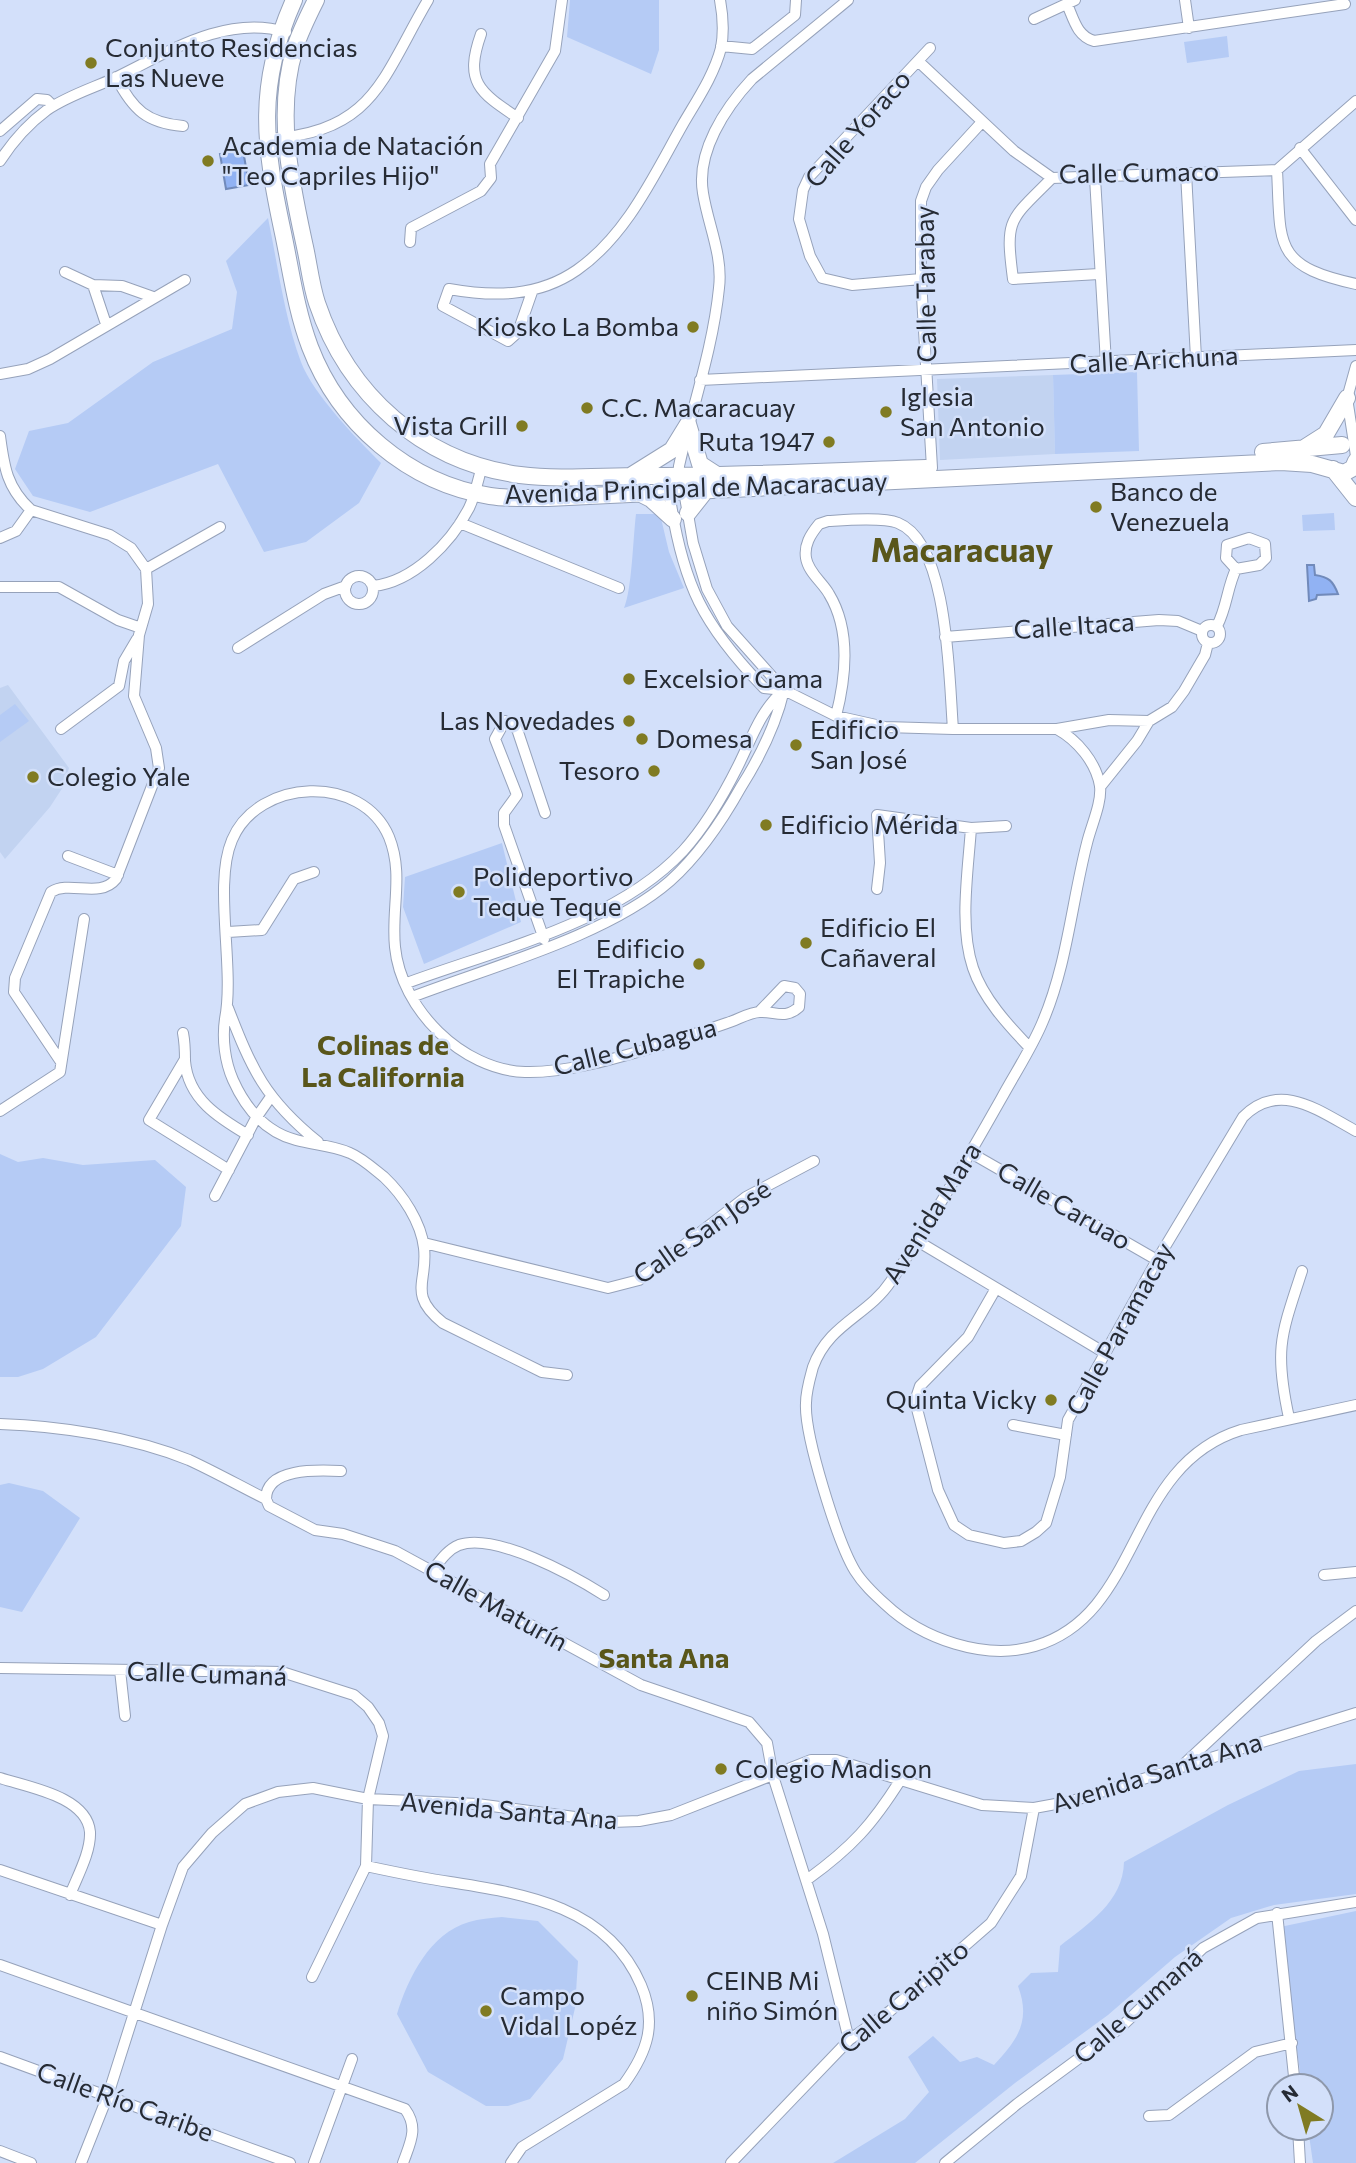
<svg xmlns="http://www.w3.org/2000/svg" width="1356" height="2163" viewBox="0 0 1356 2163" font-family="Commissioner,sans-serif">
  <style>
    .built { fill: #c2d3f1 }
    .green { fill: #b5cbf5 }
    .water { fill: #91b2f3; stroke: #718aba; stroke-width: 2 }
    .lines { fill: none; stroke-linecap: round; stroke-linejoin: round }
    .street-casing { stroke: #96a2ba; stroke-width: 12 }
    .secondary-casing { stroke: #96a2ba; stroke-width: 18 }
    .street { stroke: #fff; stroke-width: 10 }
    .secondary { stroke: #fff; stroke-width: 16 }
    .poi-dot { fill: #807b22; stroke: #d3e0fa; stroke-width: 2.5 }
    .labels { text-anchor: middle; stroke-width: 5; stroke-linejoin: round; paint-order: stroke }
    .poi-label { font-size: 26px; fill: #262b34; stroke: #d3e0fa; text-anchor: start }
    .street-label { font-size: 26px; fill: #262b34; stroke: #d3e0fa }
    .neighbourhood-label { font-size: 28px; font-weight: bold; fill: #59561a; stroke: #d3e0fa }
    .district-label { font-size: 33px; font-weight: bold; fill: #59561a; stroke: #d3e0fa }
  </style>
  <rect width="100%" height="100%" fill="#d3e0fa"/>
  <path class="built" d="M 1053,375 L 1055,454 L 940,460 L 937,379 Z
    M 8,685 L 69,768 L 63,787 L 50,807 L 5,859 L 0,852 L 0,688 Z"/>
  <path class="green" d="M 570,0 L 659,0 L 659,50 L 651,74 L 567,37 Z
    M 1227,36 L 1229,57 L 1187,63 L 1184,42 Z
    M 268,218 C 278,266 284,316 301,362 C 313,394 357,439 381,463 L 359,503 L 306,542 L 264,552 L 218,464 L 90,512 L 33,496 L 15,469 L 29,431 L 68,423 L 153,362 L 232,329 L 237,292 L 226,261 Z
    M 1137,372 L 1139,451 L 1055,454 L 1053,375 Z
    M 1334,513 L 1335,530 L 1303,531 L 1302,515 Z
    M 636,514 L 660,514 L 669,552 L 684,588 L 624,608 C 632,590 633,538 636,514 Z
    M 15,704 L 29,721 L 0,742 L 0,715 Z
    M 502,843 L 521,922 L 424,964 L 403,907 L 405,877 Z
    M 0,1154 L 18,1162 L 43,1158 L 83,1165 L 155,1160 L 186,1187 L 181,1226 L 96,1337 L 43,1369 L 18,1377 L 0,1377 Z
    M 9,1483 L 43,1491 L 80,1518 L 22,1612 L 0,1607 L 0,1485 Z
    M 1356,1764 L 1356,1894 L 1274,1905 L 1231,1918 L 1175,1957 L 1108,2015 L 1015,2083 L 915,2163 L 833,2163 L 905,2119 L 929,2092 L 908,2057 L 933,2036 L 960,2062 L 977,2057 L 994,2065 C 1018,2039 1031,2021 1018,1986 L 1031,1973 L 1058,1972 L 1060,1946 C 1088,1924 1123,1902 1124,1862 L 1228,1805 L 1299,1771 Z
    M 1356,1911 L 1356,2163 L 1313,2163 L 1308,2128 L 1321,2128 L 1321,2086 L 1302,2086 L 1280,1927 Z
    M 502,1917 L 538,1921 L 578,1961 L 575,2008 L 563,2059 L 530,2099 L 508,2106 L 486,2106 L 428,2072 L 397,2014 C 408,1978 430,1933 469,1922 C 479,1919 491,1918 502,1917 Z"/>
  <path class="water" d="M 243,150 L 249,185 L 226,189 L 220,154 Z
    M 1314,565 L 1315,575 C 1329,577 1333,581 1338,594 L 1317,595 L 1316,599 L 1309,601 L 1307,565 Z"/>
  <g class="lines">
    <defs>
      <path id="street" d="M 1185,0 L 1189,28
        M 1067,4 C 1074,20 1077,36 1094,41 L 1345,4
        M 1034,19 L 1075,0
        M 481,34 C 464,82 479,92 518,118
        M 721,46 L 752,49 L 795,15 L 796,0
        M 918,61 L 1014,151 L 1052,178 L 1277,170
        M 116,77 C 133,110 147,123 183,126
        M 0,131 L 37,99 L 47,100 L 53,106
        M 267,139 C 374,132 381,80 428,0
        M 1300,148 L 1356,220
        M 0,161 C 13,141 28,124 47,110 C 67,96 93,88 115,78 C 167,53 225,14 286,32
        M 1277,170 C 1281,244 1272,266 1356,284
        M 1277,170 L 1356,101
        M 1186,173 L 1196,358
        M 1052,178 C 1009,221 1005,218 1013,279 L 1099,274
        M 1095,178 L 1106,363
        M 410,242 L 411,228 L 481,191 L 491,178 L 490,164 L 555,51 L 562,0
        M 65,272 L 93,285 L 106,324
        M 921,279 L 852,285 L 822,278 L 810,256 L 799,219 L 803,190 L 809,177 L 930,48
        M 93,285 L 122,286 L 153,297
        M 532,292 L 518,332 L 508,341 L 443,306 L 449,289 C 494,297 538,297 577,270 C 627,235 654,175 683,124 C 697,100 714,75 721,48 C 724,32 723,16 720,0
        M 0,374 L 28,369 L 50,359 L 185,280
        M 700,380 L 1356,350
        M 1347,398 L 1356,456
        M 1346,402 L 1356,366
        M 0,436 C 4,467 7,488 31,510 L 110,535 L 131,548 L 146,569 L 148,604 L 139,635 L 134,696 L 156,748 L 159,768 L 116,879 C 100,899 70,880 51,892 L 15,978 L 14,992 L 61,1062
        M 932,468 L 921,279 L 921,201 L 926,187 L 938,170 L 982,122
        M 678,479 L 679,466 C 692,408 713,348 719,288 C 723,255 708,225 703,193 C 696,152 725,108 752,79 L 848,0
        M 679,491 L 685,497 L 693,543 L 707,589 L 727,626 L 784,690 L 836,716 L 885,727 L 953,729 L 1057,729 L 1109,720 L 1149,721 L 1172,707 L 1184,691 L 1205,655 L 1208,643
        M 679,491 L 670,498 C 683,585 703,625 764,688 L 784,690
        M 460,523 L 619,588
        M 0,538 L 16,531 L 31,510
        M 1249,538 L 1265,544 L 1266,558 L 1259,565 L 1236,569 L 1226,558 L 1227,545 Z
        M 146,569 L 220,527
        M345 590a14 14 0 1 1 28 0a14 14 0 1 1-28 0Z
        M 373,586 C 413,582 451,543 469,508 C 475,496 478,480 482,466
        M 0,587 L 59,587 L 118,620 L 141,628
        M1202 634a9 9 0 1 1 18 0a9 9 0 1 1-18 0Z
        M 1217,626 C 1227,607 1227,588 1236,569
        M 945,637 L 1159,620 L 1178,621 L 1202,631
        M 238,648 L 324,594 L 346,586
        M 836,716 C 846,677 851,630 829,594 C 823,583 808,572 806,558 C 804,545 810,535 819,524 L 828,521 C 846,520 883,517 898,523 C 949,543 949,681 953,729
        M 61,729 L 119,686 L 124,661 L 137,639
        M 1057,729 C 1077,740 1096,762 1100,786 C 1102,803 1091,826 1087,843 C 1072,901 1067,965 1043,1021 C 1032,1048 1015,1073 1001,1099 C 966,1161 931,1222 891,1281 C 868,1316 829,1323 813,1367 C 810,1378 806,1391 806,1403 C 804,1435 838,1543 855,1571 C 863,1584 874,1594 885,1604 C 922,1639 985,1661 1035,1646 C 1144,1614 1125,1466 1241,1430 L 1356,1405
        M 1100,787 L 1137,741 L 1149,721
        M 971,828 C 968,872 959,926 973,968 C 983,998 1008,1025 1029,1047
        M 68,856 L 118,875
        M 877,889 L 880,863 L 877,815 L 971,828 L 1006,826
        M 228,932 L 262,930 L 294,879 L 314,872
        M 544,939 L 504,825 L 504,813 L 517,795 L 495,739 L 505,721 L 517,729 L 545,813
        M 407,983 C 496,950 616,923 683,851 C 704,828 724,794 738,766 C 752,738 760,711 784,690
        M 412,997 C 490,967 607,936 670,881 C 699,855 722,821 741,787 C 760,757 776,725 784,690
        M 228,1008 C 252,1070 265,1099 318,1142
        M 183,1033 C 185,1043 185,1051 185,1061 C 188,1099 219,1118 248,1135
        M 185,1059 L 149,1120 L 229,1170
        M 0,1111 L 60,1072 L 84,919
        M 971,1153 L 1157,1260
        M 215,1196 L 256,1118 L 270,1098
        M 919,1242 L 1105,1353
        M 424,1243 L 608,1288 L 639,1280 L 746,1197 L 814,1161
        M 995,1290 L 968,1337 L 920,1386 L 915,1401 L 938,1490 L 954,1525 L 969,1535 L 1004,1543 L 1021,1541 L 1036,1532 L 1046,1523 L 1060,1477 L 1068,1420 L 1157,1260 L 1243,1117 C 1280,1080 1319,1111 1356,1131
        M 567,1375 L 542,1372 L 443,1323 C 407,1294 428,1282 424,1248 C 421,1222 403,1195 384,1177 C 374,1169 362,1158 350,1153 C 332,1145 314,1145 296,1140 C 265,1132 246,1109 233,1080 C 225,1062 222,1039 225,1019 C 235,967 213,885 232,840 C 258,778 362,773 389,837 C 404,874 391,909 395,947 C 401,1009 462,1070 525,1072 C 565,1073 610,1060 648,1049 C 674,1041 701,1032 727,1023 C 737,1020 750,1012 760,1012 C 775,1011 785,1020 799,1007 L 800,994 L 795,988 L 784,986 L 760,1011
        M 1289,1418 C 1274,1349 1281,1335 1302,1271
        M 0,1424 C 61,1426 132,1437 189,1460 C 215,1472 240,1486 266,1499 L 269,1506 L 315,1530 L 343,1534 L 395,1551 L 641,1685 L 749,1722 L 767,1743 L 773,1776 L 823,1934 L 849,2040
        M 1013,1425 L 1066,1435
        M 266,1499 C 266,1467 319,1470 341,1471
        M 432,1571 C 440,1561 447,1550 459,1545 C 495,1532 574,1576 604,1595
        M 1324,1575 L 1356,1572
        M 0,1668 L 282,1672 L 354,1695 L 368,1707 L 379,1723 L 383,1736 L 368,1799 L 366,1866 L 312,1977
        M 120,1670 L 125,1716
        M 1183,1765 L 1316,1641 L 1356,1611
        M 0,1778 C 27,1787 87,1796 90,1832 C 91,1852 77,1877 70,1895
        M 366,1866 C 394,1872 422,1878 450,1882 C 525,1894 607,1906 641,1985 C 657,2023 648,2051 624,2084 L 522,2147 L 511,2163
        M 0,1870 L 162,1925
        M 808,1879 C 852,1847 872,1825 901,1779
        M 1277,1913 L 1295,2086
        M 0,1965 L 405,2109 C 419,2128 410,2143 403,2163
        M 0,2057 L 290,2163
        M 1149,2116 L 1169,2115 L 1255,2052 L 1292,2043
        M 1298,2128 L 1300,2163
        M 0,2151 L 31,2163
        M 81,2163 L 108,2095 L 162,1925 L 183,1867 L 212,1833 L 245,1804 L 278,1792 L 313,1788 L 368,1799 L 477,1804 L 612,1822 L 639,1821 L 671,1815 L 811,1760 L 836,1760 L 982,1805 L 1034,1808 L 1072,1801 L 1356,1713
        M 314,2163 L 352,2059
        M 731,2163 L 849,2040 L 890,2011 L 991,1923 L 1021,1876 L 1034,1808
        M 945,2163 L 1017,2104 L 1120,2028 L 1203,1948 L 1257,1918 L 1356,1902"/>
      <path id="secondary" d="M 294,0 C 256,85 264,145 283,233 C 291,271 296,310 310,347 C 339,423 408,483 490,496 C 509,499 529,498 548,498 L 1281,462 L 1312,464 L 1344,473 L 1353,468 L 1356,461
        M 316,0 C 308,16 300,32 295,48 C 275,113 291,182 305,247 C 309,265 311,285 317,303 C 348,395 423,462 520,475 C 559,480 601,476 641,476 C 736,476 831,471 926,468
        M 688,424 L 700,464 L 717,475
        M 1304,448 L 1326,434 L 1347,398
        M 1263,452 L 1342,445
        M 1333,469 L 1356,498
        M 632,475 L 672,450 L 688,424
        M 639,493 L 651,499 L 673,519
        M 688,513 L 707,489"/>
    </defs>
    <use href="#street" class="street-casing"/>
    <use href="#secondary" class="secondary-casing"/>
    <use href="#street" class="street"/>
    <use href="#secondary" class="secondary"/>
  </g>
  <g class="poi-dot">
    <circle cx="91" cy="63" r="7"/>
    <circle cx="208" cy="161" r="7"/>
    <circle cx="693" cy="327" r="7"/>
    <circle cx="587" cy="408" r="7"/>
    <circle cx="886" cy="412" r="7"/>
    <circle cx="522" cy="426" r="7"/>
    <circle cx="829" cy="442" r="7"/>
    <circle cx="1096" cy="507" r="7"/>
    <circle cx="629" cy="679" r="7"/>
    <circle cx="629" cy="721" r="7"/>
    <circle cx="642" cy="739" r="7"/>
    <circle cx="796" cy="745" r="7"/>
    <circle cx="654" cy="771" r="7"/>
    <circle cx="33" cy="777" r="7"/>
    <circle cx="766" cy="825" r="7"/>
    <circle cx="459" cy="892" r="7"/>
    <circle cx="806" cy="943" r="7"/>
    <circle cx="699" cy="964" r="7"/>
    <circle cx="1051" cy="1400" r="7"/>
    <circle cx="721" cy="1769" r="7"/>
    <circle cx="692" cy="1996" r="7"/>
    <circle cx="486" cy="2011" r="7"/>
  </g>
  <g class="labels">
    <g class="poi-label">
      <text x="105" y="57">Conjunto Residencias<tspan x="105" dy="30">Las Nueve</tspan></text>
      <text x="222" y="155">Academia de Natación<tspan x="222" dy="30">"Teo Capriles Hijo"</tspan></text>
      <text x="679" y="336" text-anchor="end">Kiosko La Bomba</text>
      <text x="900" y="406">Iglesia<tspan x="900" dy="30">San Antonio</tspan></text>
      <text x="601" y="417">C.C. Macaracuay</text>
      <text x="508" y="435" text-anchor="end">Vista Grill</text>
      <text x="815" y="451" text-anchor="end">Ruta 1947</text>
      <text x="1110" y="501">Banco de<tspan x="1110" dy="30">Venezuela</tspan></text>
      <text x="643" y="688">Excelsior Gama</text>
      <text x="615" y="730" text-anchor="end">Las Novedades</text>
      <text x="810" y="739">Edificio<tspan x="810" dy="30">San José</tspan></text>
      <text x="656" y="748">Domesa</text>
      <text x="640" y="780" text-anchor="end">Tesoro</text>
      <text x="47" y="786">Colegio Yale</text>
      <text x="780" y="834">Edificio Mérida</text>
      <text x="473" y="886">Polideportivo<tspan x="473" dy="30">Teque Teque</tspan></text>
      <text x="820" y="937">Edificio El<tspan x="820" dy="30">Cañaveral</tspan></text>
      <text x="685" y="958" text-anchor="end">Edificio<tspan x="685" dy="30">El Trapiche</tspan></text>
      <text x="1037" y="1409" text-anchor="end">Quinta Vicky</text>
      <text x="735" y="1778">Colegio Madison</text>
      <text x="706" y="1990">CEINB Mi<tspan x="706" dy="30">niño Simón</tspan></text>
      <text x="500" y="2005">Campo<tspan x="500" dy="30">Vidal Lopéz</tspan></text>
    </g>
    <g class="street-label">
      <text transform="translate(858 129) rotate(-49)" y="9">Calle Yoraco</text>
      <text transform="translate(1139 173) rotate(-1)" y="9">Calle Cumaco</text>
      <text transform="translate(926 284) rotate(-91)" y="9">Calle Tarabay</text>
      <text transform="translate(1154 360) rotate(-3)" y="9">Calle Arichuna</text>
      <text transform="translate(696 488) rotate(-2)" y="9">Avenida Principal de Macaracuay</text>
      <text transform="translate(1074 626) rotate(-4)" y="9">Calle Itaca</text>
      <text transform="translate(635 1047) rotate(-14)" y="9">Calle Cubagua</text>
      <text transform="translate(1064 1206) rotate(30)" y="9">Calle Caruao</text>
      <text transform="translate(932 1213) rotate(-58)" y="9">Avenida Mara</text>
      <text transform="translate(702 1232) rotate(-35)" y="9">Calle San José</text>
      <text transform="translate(1120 1329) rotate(-61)" y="9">Calle Paramacay</text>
      <text transform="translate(496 1606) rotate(29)" y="9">Calle Maturín</text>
      <text transform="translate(207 1674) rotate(2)" y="9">Calle Cumaná</text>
      <text transform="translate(1157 1773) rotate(-17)" y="9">Avenida Santa Ana</text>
      <text transform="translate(509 1811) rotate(5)" y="9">Avenida Santa Ana</text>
      <text transform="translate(904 1997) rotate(-40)" y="9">Calle Caripito</text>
      <text transform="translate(1138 2006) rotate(-41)" y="9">Calle Cumaná</text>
      <text transform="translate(125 2102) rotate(20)" y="9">Calle Río Caribe</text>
    </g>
    <g class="neighbourhood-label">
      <text x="383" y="1055">Colinas de<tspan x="383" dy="32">La California</tspan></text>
      <text x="664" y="1668">Santa Ana</text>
    </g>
    <g class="district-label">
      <text x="962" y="562">Macaracuay</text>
    </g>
  </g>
  <g transform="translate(1300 2107) rotate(323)"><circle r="33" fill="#d3e0fa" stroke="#8e98ab" stroke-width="2"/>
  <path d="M0-5L12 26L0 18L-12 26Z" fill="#807b22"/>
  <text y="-10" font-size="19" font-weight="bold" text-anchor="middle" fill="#262b34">N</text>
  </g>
</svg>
